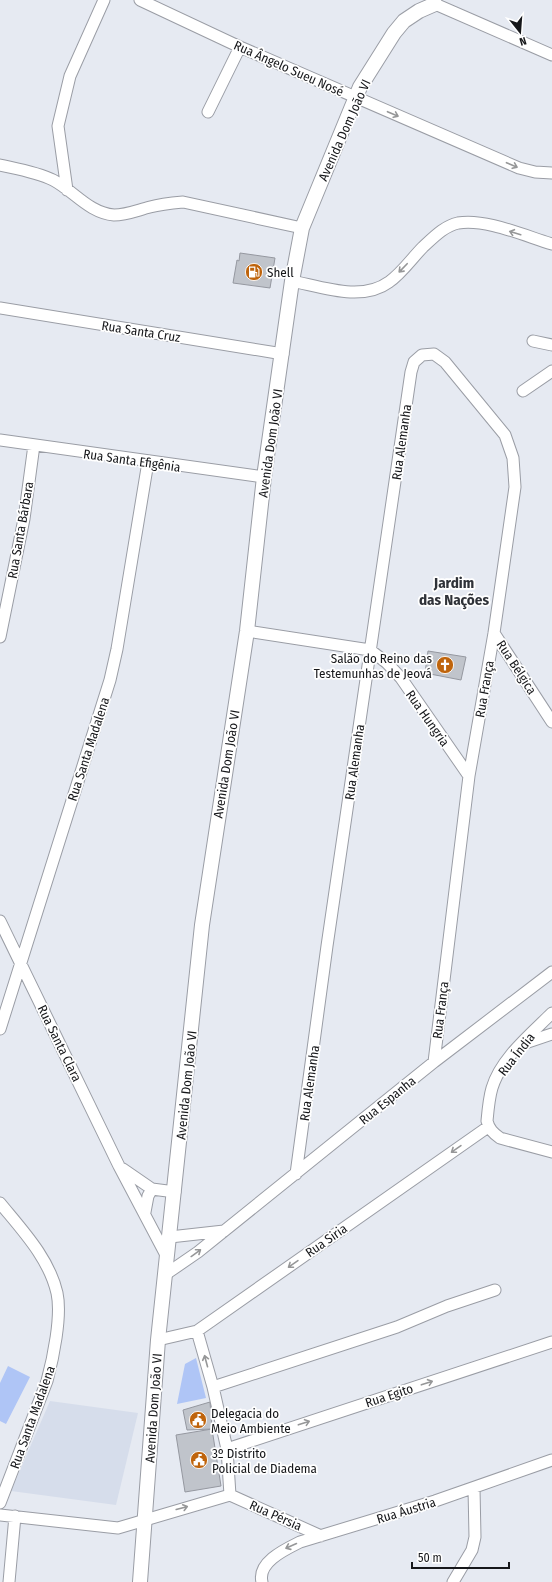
<svg xmlns="http://www.w3.org/2000/svg" width="552" height="1582" viewBox="0 0 552 1582" font-family="'Fira Sans Condensed',sans-serif">
  <style>
    .built { fill: #d6ddeb }
    .green { fill: #afc5f6 }
    .building { fill: #c0c4cb; stroke: #9598a0 }
    .lines { fill: none; stroke-linecap: round; stroke-linejoin: round }
    .minor-casing { stroke: #9a9da5; stroke-width: 13 }
    .tertiary-casing { stroke: #9a9da5; stroke-width: 16 }
    .minor { stroke: #fff; stroke-width: 11 }
    .tertiary { stroke: #fff; stroke-width: 14 }
    .oneway { stroke: #969798 }
    .labels { text-anchor: middle; stroke-width: 3.5; stroke-linejoin: round; paint-order: stroke }
    .street-label { font-size: 13px; fill: #16171a; stroke: #fff }
    .poi-label { font-size: 13px; fill: #16171a; stroke: #fff; text-anchor: start }
    .quarter-label { font-size: 15px; font-weight: bold; fill: #2f3238; stroke: #fff }
  </style>
  <rect width="100%" height="100%" fill="#e6eaf2"/>
  <path class="built" d="M 50,1401 L 138,1413 L 116,1505 L 11,1491 Z"/>
  <path class="green" d="M 196,1358 L 206,1398 L 177,1404 L 185,1364 Z
    M 8,1366 L 30,1377 L 6,1424 L 0,1421 L 0,1383 Z"/>
  <path class="building" d="M 240,253 L 275,258 L 270,288 L 233,283 L 237,260 L 239,261 Z
    M 428,651 L 466,657 L 461,680 L 425,673 Z
    M 210,1402 L 212,1429 L 187,1430 L 183,1410 Z
    M 212,1429 L 221,1486 L 185,1492 L 176,1435 Z"/>
  <g class="lines">
    <defs>
      <path id="minor" d="M 140,0 L 240,47 L 519,168 L 535,172 L 552,173
        M 435,4 L 552,55
        M 208,112 L 240,47
        M 0,165 C 18,169 37,172 53,180 C 74,191 89,213 114,215 C 126,215 138,210 150,207 C 161,204 172,203 183,202 L 302,228
        M 67,190 L 58,126 L 70,76 L 104,0
        M 292,281 C 322,287 362,302 389,282 C 402,273 412,258 423,247 C 433,238 444,226 458,223 C 485,218 525,236 552,244
        M 0,308 L 283,354
        M 533,341 L 552,345
        M 523,391 L 552,371
        M 0,440 L 264,477
        M 247,631 L 370,650 L 387,663 L 401,678 L 469,776
        M 494,633 L 552,722
        M 0,637 L 24,519 L 34,445
        M 0,921 L 119,1166 L 167,1257
        M 552,1013 C 531,1034 501,1058 492,1088 C 489,1098 488,1110 487,1121 C 489,1129 493,1133 500,1138 L 552,1152
        M 0,1029 L 110,680 L 117,649 L 148,462
        M 522,1044 L 552,1034
        M 123,1169 L 152,1189 L 175,1192
        M 296,1174 L 327,946 L 411,372 L 414,362 L 422,355 L 434,354 L 445,362 L 505,435 L 513,458 L 515,487 L 494,633 L 469,776 L 434,1062
        M 0,1203 C 22,1230 49,1258 57,1293 C 62,1316 53,1359 47,1381 L 0,1503
        M 145,1212 L 148,1196 L 152,1189
        M 170,1237 L 224,1231
        M 166,1274 L 198,1252 L 434,1062 L 552,972
        M 197,1331 L 213,1387 L 227,1449 L 230,1495
        M 158,1340 L 197,1331 L 488,1127
        M 213,1387 L 397,1327 L 447,1306 L 495,1290
        M 227,1449 L 552,1342
        M 230,1495 L 321,1536
        M 0,1515 L 118,1528 L 230,1495
        M 9,1582 L 15,1516
        M 262,1582 C 257,1562 286,1549 300,1542 L 435,1501 L 552,1460
        M 453,1582 L 472,1550 L 475,1537 L 474,1488"/>
      <path id="tertiary" d="M 140,1582 L 158,1340 L 202,925 L 247,631 L 264,477 L 292,281 L 302,228 L 360,87 L 394,33 L 404,21 L 419,11 L 435,4"/>
    </defs>
    <use href="#minor" class="minor-casing"/>
    <use href="#tertiary" class="tertiary-casing"/>
    <use href="#minor" class="minor"/>
    <use href="#tertiary" class="tertiary"/>
  </g>
  <defs><path id="oneway-shaft" d="M-6 0H5M1.5-3L5.5 0L1.5 3" fill="none" stroke-width="1.6" stroke-linecap="round" stroke-linejoin="round"/></defs>
  <g class="oneway">
    <use href="#oneway-shaft" transform="translate(393 114) rotate(23)"/>
    <use href="#oneway-shaft" transform="translate(512 165) rotate(23)"/>
    <use href="#oneway-shaft" transform="translate(515 233) rotate(-163)"/>
    <use href="#oneway-shaft" transform="translate(403 268) rotate(134)"/>
    <use href="#oneway-shaft" transform="translate(456 1149) rotate(145)"/>
    <use href="#oneway-shaft" transform="translate(196 1253) rotate(-36)"/>
    <use href="#oneway-shaft" transform="translate(293 1264) rotate(145)"/>
    <use href="#oneway-shaft" transform="translate(206 1361) rotate(-105)"/>
    <use href="#oneway-shaft" transform="translate(427 1383) rotate(-18)"/>
    <use href="#oneway-shaft" transform="translate(304 1423) rotate(-18)"/>
    <use href="#oneway-shaft" transform="translate(182 1508) rotate(-15)"/>
    <use href="#oneway-shaft" transform="translate(291 1546) rotate(156)"/>
  </g>
  <defs>
    <symbol id="fuel-disc" viewBox="-11 -11 22 22"><circle r="9.5" fill="#bf640c" stroke="#fff"/><path d="M-5.5-6h7V0h2V4h1.3V-2.5L3-4.5l.8-.8L6-3V5H2.5V1h-1V6h-7ZM-4.2-4.7v3.2H.2V-4.7Z" fill="#fff"/></symbol>
    <symbol id="church-disc" viewBox="-11 -11 22 22"><circle r="9.5" fill="#bf640c" stroke="#fff"/><path d="M-1.2-6h2.4v3.5h3.3v2.4h-3.3V6h-2.4V-.1h-3.3v-2.4h3.3Z" fill="#fff"/></symbol>
    <symbol id="civic-disc" viewBox="-11 -11 22 22"><circle r="9.5" fill="#bf640c" stroke="#fff"/><path d="M-.6-6.5H3V-4.5H.6V-3L4-1V1h2V6H-6V1h2V-1L-.6-3ZM-1.2 2.5V6h2.4V2.5Z" fill="#fff"/></symbol>
  </defs>
  <g fill-rule="evenodd">
    <use href="#fuel-disc" x="244" y="262" width="20" height="20"/>
    <use href="#church-disc" x="435" y="655" width="20" height="20"/>
    <use href="#civic-disc" x="188" y="1410" width="20" height="20"/>
    <use href="#civic-disc" x="189" y="1450" width="20" height="20"/>
  </g>
  <g class="labels">
    <g class="street-label">
      <text transform="translate(289 68) rotate(24)" y="5">Rua Ângelo Sueu Nosé</text>
      <text transform="translate(344 130) rotate(-66)" y="5">Avenida Dom João VI</text>
      <text transform="translate(141 331) rotate(9)" y="5">Rua Santa Cruz</text>
      <text transform="translate(401 442) rotate(-82)" y="5">Rua Alemanha</text>
      <text transform="translate(270 443) rotate(-82)" y="5">Avenida Dom João VI</text>
      <text transform="translate(132 460) rotate(8)" y="5">Rua Santa Efigênia</text>
      <text transform="translate(20 530) rotate(-80)" y="5">Rua Santa Bárbara</text>
      <text transform="translate(517 667) rotate(57)" y="5">Rua Bélgica</text>
      <text transform="translate(484 689) rotate(-80)" y="5">Rua França</text>
      <text transform="translate(428 718) rotate(55)" y="5">Rua Hungria</text>
      <text transform="translate(88 749) rotate(-72)" y="5">Rua Santa Madalena</text>
      <text transform="translate(354 762) rotate(-82)" y="5">Rua Alemanha</text>
      <text transform="translate(226 764) rotate(-81)" y="5">Avenida Dom João VI</text>
      <text transform="translate(440 1010) rotate(-83)" y="5">Rua França</text>
      <text transform="translate(60 1043) rotate(64)" y="5">Rua Santa Clara</text>
      <text transform="translate(516 1054) rotate(-52)" y="5">Rua Índia</text>
      <text transform="translate(309 1083) rotate(-82)" y="5">Rua Alemanha</text>
      <text transform="translate(186 1085) rotate(-84)" y="5">Avenida Dom João VI</text>
      <text transform="translate(387 1100) rotate(-39)" y="5">Rua Espanha</text>
      <text transform="translate(326 1240) rotate(-35)" y="5">Rua Siria</text>
      <text transform="translate(389 1395) rotate(-18)" y="5">Rua Egito</text>
      <text transform="translate(153 1408) rotate(-86)" y="5">Avenida Dom João VI</text>
      <text transform="translate(32 1417) rotate(-70)" y="5">Rua Santa Madalena</text>
      <text transform="translate(406 1510) rotate(-17)" y="5">Rua Áustria</text>
      <text transform="translate(276 1515) rotate(24)" y="5">Rua Pérsia</text>
    </g>
    <g class="poi-label">
      <text x="267" y="277">Shell</text>
      <text x="432" y="663" text-anchor="end">Salão do Reino das<tspan x="432" dy="15">Testemunhas de Jeová</tspan></text>
      <text x="211" y="1418">Delegacia do<tspan x="211" dy="15">Meio Ambiente</tspan></text>
      <text x="212" y="1458">3º Distrito<tspan x="212" dy="15">Policial de Diadema</tspan></text>
    </g>
    <g class="quarter-label">
      <text x="454" y="588">Jardim<tspan x="454" dy="17">das Nações</tspan></text>
    </g>
  </g>
  <g transform="translate(520 32) rotate(163)" stroke="#ffffff" stroke-width="3" paint-order="stroke">
  <path d="M0-3L7 15L0 10L-7 15Z" fill="#16171a"/>
  <text y="-6" font-size="11" font-weight="bold" text-anchor="middle" fill="#16171a">N</text>
  </g>
  <path d="M412 1562v6h97v-6" fill="none" stroke="#16171a" stroke-width="2"/>
  <text x="418" y="1562" font-size="12" fill="#16171a" stroke="#ffffff" stroke-width="3" paint-order="stroke">50 m</text>
</svg>
